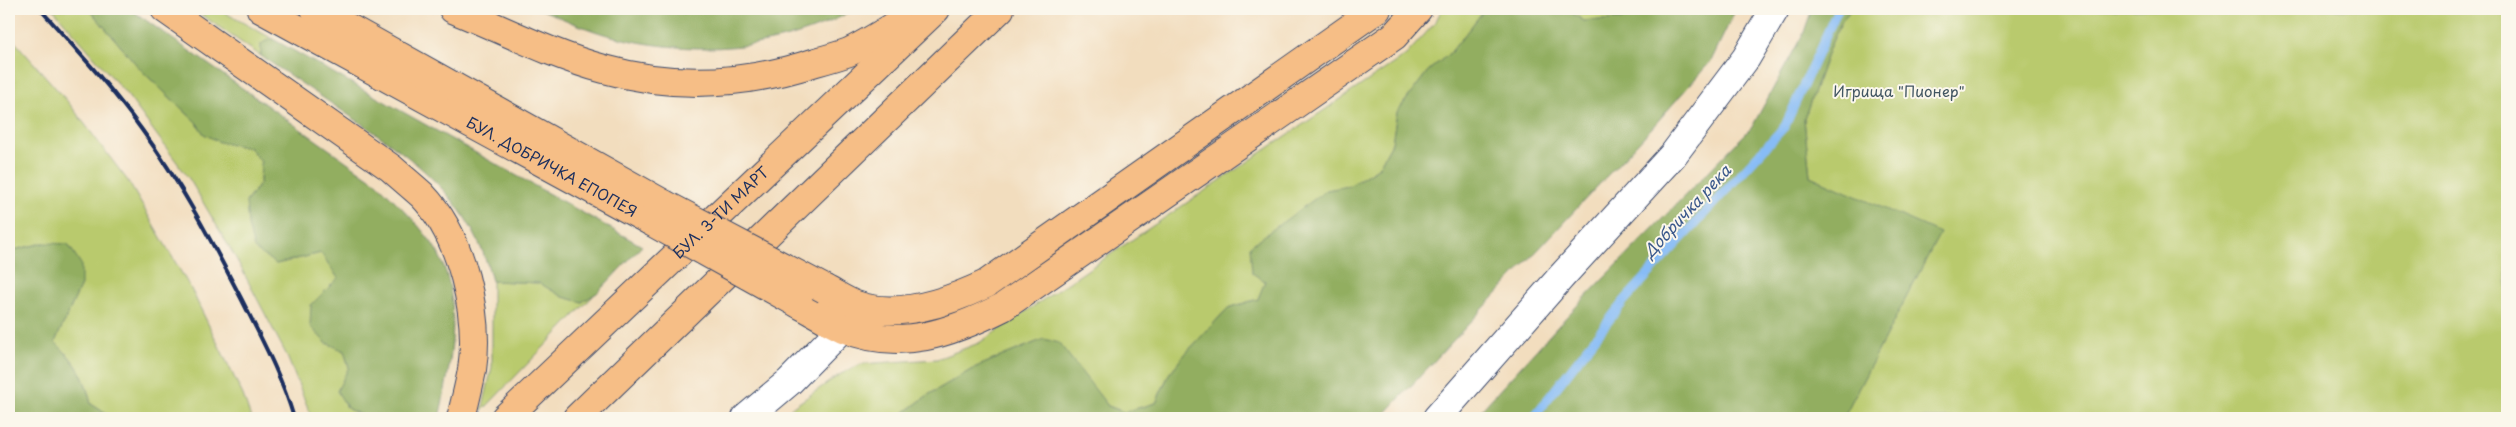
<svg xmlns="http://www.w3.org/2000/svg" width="2516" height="427" viewBox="0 0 2516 427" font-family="'Playpen Sans',sans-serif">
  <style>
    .green { fill: #b9ca6d; stroke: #6a7c66 }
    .forest { fill: #92ae60; stroke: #566e5f }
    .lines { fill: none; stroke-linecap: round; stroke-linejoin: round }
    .stream { stroke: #87bcf6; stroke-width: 9 }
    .minor-casing { stroke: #3b496c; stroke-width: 30 }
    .major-casing { stroke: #3b496c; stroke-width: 30 }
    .minor { stroke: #fff; stroke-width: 28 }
    .major { stroke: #f6be86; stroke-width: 28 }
    .rail { stroke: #1b2f5e; stroke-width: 4 }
    .major-bridge-casing { stroke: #3b496c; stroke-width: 30; stroke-linecap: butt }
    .major-bridge { stroke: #f6be86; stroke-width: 28 }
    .labels { text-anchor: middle; stroke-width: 4; stroke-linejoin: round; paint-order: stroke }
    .park-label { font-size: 15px; fill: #425662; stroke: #fbf7ec }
    .street-label { font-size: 15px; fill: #1b2f5e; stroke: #fbf7ec }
    .water-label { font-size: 16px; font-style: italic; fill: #3b598c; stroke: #fbf7ec }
  </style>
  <rect width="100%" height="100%" fill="#fbf7ec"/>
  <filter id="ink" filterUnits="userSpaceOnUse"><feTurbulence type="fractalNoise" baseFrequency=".02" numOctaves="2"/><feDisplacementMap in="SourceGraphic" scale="10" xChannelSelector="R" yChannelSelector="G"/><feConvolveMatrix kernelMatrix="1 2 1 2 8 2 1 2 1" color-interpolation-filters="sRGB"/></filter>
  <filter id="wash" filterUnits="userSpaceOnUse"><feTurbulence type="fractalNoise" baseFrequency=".0096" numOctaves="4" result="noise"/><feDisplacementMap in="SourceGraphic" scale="20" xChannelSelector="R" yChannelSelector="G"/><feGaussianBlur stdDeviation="1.12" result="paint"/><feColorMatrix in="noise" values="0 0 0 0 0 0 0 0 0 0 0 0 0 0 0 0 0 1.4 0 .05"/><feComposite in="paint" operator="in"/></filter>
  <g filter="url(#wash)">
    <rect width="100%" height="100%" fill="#f2ddbe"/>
    <path class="green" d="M 53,9 L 89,9 L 141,70 L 196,122 L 204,134 L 220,142 L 250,148 L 261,162 L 260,183 L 246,202 L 276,264 L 321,253 L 338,278 L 311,305 L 325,342 L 344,351 L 349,367 L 348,409 L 368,418 L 312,418 L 286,354 L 238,262 L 190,180 L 128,96 Z
      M 193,9 L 218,9 L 271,38 L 262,44 L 261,56 Z
      M 1442,9 L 1485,9 L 1451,52 L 1428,71 L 1397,112 L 1392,143 L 1378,168 L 1349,186 L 1327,190 L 1295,215 L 1258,299 L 1228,308 L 1185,354 L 1169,374 L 1156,403 L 1124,412 L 1108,406 L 1083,377 L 1044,339 L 976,367 L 928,395 L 897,418 L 801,418 L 790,409 L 839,375 L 861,364 L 937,359 L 979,343 L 1406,55 L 1435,23 Z
      M 1566,9 L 1645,9 L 1621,19 L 1584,21 Z
      M 1851,9 L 2507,9 L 2507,418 L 1843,418 L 1939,234 L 1810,176 L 1804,119 L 1830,46 L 1842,21 Z
      M 9,35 L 68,102 L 128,181 L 191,289 L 243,395 L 251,418 L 113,418 L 91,404 C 84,375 77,363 55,342 L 81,285 L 44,243 L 9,251 Z
      M 492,281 L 540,283 L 563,297 L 582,302 L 596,293 L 482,411 L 492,367 Z"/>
    <path class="forest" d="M 89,9 L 130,9 L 377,183 C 396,202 416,221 432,243 C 466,293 451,364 439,418 L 368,418 L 348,409 L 337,391 L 349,367 L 344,351 L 325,342 L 310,326 L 311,305 L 338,278 L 321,253 L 276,264 L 254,249 L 248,225 L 246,202 L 260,183 L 261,162 L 250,148 L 219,142 L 204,134 L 196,122 L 141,70 Z
      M 540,9 L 855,9 C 784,51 694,57 615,37 C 590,31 564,19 540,9 Z
      M 1485,9 L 1566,9 L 1584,21 L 1621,19 L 1645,9 L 1736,9 L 1711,61 L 1649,131 L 1381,418 L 897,418 L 928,395 L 976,367 L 1044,339 L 1059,343 L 1108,406 L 1124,412 L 1156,403 L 1169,374 L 1185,354 L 1228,308 L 1258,299 L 1265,281 L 1252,273 L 1250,246 L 1327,190 L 1349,186 L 1378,168 L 1392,143 L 1397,112 L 1428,71 L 1451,52 Z
      M 1812,9 L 1851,9 L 1842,21 L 1830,46 L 1804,119 L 1810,176 L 1940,233 L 1843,418 L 1474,418 L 1569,314 L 1752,127 L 1804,32 Z
      M 271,38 L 642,246 L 597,293 L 582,302 L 563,297 L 539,283 L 492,281 C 473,201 415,159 350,116 C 320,96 291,76 261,56 L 261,44 Z
      M 44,243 L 68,244 L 81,264 L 81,285 L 55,342 C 78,365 83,372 91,404 L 113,418 L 9,418 L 9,251 Z"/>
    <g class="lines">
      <path class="stream" d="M 1533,418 L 1624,301 L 1785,126 L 1838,9"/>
    </g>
  </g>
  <g filter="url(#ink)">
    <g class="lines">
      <defs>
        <path id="minor" d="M 746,418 L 789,382 L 842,328
          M 1437,418 L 1562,276 L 1673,155 L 1746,58 L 1775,9"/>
        <g id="major">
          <path d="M 165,9 L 391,168 C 401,177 412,186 422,195 C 462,236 480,315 472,370 C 469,386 465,402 461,418"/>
          <path id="s1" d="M 261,9 L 650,221"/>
          <path d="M 315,9 L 664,204"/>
          <path d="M 453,9 C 502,29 552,55 604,69 C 675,89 746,85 816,62 C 827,59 838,56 849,52 C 872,41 895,25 918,12"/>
          <path d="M 825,289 C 835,294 845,301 856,305 C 898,320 948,302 986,284 L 1377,9"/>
          <path d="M 799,304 C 814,312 828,321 843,328 C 900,352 951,333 1003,307 L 1394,36 L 1418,9"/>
          <path id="s2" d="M 505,418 L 936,9"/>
          <path d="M 577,418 L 1000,9"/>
        </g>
      </defs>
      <use href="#minor" class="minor-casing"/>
      <use href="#major" class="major-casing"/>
      <use href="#minor" class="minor"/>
      <use href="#major" class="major"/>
      <path class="rail" d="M 40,9 C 75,48 111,87 142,130 C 181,183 212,242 242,300 C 261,338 282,377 294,418"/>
      <defs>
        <path id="major-bridge" d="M 664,204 L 825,289
          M 650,221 L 799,304"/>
      </defs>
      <use href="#major-bridge" class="major-bridge-casing"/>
      <use href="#major-bridge" class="major-bridge"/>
    </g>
  </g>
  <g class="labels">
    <g class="park-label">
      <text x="1899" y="97">Игрища "Пионер"</text>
    </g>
    <g class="street-label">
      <text dy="5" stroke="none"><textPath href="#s1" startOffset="331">БУЛ. ДОБРИЧКА ЕПОПЕЯ</textPath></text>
      <text dy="5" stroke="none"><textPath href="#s2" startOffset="298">БУЛ. 3-ТИ МАРТ</textPath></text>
    </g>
    <g class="water-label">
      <text transform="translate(1687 211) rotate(-47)" y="6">Добричка река</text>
    </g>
  </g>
  <rect width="2516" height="427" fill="none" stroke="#fbf7ec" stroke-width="30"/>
</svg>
